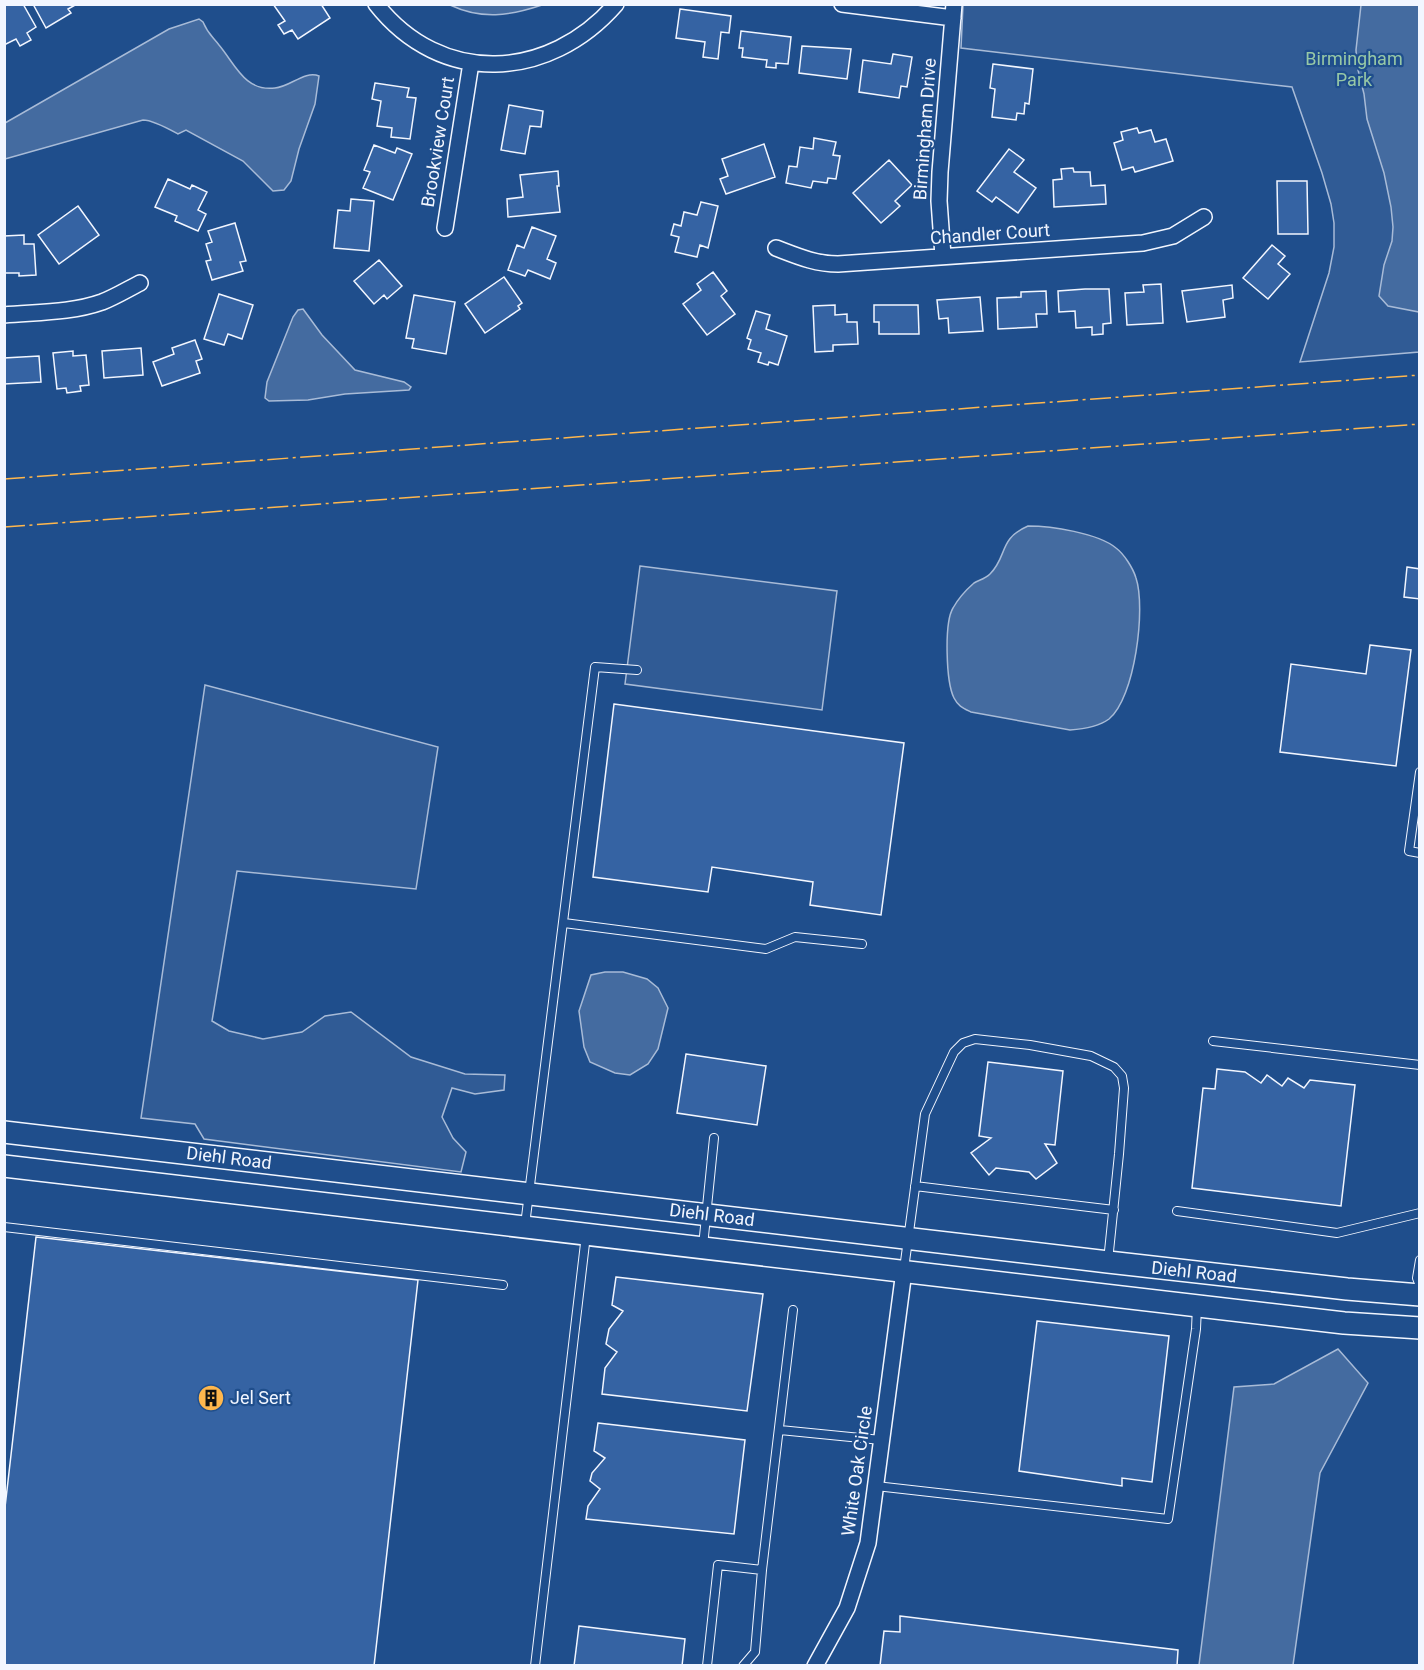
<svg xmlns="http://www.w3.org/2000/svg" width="1424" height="1670" viewBox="0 0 1424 1670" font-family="Roboto,sans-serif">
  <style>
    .built { fill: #305b95; stroke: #a8bbd7; stroke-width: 1.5 }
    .water { fill: #446ba0; stroke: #a8bbd7; stroke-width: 1.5 }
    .building { fill: #3563a3; stroke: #f2f6ff; stroke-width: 1.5 }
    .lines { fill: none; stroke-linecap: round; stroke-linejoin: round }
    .lane-casing { stroke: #f2f6ff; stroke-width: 10 }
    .street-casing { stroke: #f2f6ff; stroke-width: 18 }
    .secondary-casing { stroke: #f2f6ff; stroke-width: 24 }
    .lane { stroke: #1f4e8c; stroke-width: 8 }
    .street { stroke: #1f4e8c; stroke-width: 15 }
    .secondary { stroke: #1f4e8c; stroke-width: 21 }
    .power { stroke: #ffb74d; stroke-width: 1.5; stroke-dasharray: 21 4.5 3 4.5; stroke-linecap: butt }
    .labels { text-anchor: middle; stroke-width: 4.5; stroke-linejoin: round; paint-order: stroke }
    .park-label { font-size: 18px; fill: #97c8a6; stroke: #1f4e8c }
    .street-label { font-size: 18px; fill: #f2f6ff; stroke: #1f4e8c }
    .poi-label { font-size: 18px; fill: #f2f6ff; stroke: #1f4e8c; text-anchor: start }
  </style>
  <rect width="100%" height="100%" fill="#1f4e8c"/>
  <path class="built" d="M 963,5 L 1419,5 L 1419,352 L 1300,362 L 1329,273 L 1334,247 L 1334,223 L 1331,204 L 1322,173 L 1292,87 L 961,48 Z
    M 640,566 L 837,591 L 822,710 L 625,684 Z
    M 205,685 L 438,747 L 416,889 L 237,871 L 212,1021 L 229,1031 L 263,1039 L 302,1032 L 325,1016 L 351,1012 L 411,1057 L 465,1074 L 505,1075 L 504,1090 L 475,1094 L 452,1088 L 442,1117 L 453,1138 L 466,1152 L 461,1172 L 204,1139 L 195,1124 L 141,1118 Z"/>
  <path class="water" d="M 450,5 L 542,5 C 509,16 482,20 450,5 Z
    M 1361,5 L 1419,5 L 1419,312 L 1388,306 L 1379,296 L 1384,265 L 1392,241 L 1393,227 L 1391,207 L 1384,173 L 1367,119 L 1364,94 L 1357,66 L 1356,50 Z
    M 199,19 L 203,22 C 208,34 212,36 219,45 C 235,64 245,92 275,88 C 290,87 305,70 319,76 L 315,104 L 299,149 L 291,181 L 284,190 L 273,191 L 243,161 L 186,130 L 178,134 C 169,129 153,120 143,120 L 5,159 L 5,123 L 169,29 Z
    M 303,309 L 322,335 L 355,370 L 404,382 L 411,387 L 409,390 L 345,394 L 308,400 L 269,401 L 265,398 L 267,382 L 293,317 L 298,310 Z
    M 1028,526 C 1051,526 1098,533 1116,548 C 1124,554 1133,568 1136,578 C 1146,608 1135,698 1109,719 C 1098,727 1084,729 1070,730 L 971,712 C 963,708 958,706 954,698 C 946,682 944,623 953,608 C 958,599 966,590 974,583 C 979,580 985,579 990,574 C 1008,556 998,539 1028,526 Z
    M 605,972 L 623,972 L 647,979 L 658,988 L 668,1008 L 658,1049 L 648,1064 L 630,1075 L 615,1073 L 590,1062 L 584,1047 L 579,1011 L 591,975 Z
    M 1338,1349 L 1368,1383 L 1320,1473 L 1293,1665 L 1199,1665 L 1234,1387 L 1274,1384 Z"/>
  <path class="building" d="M 4,4 L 23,4 L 36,27 L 27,33 L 31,40 L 20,46 L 16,39 L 4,45 Z
    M 33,4 L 77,4 L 68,9 L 71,13 L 46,28 Z
    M 273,4 L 321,4 L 330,18 L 298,39 L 292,30 L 284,34 L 278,25 L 285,21 Z
    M 680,9 L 731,16 L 729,33 L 721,32 L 718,59 L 703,57 L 705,42 L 676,38 Z
    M 741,31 L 791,37 L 788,64 L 776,63 L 776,68 L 766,67 L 767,60 L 742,57 L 743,48 L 739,48 Z
    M 802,46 L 851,49 L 847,79 L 799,73 Z
    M 893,54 L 912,57 L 907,87 L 901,86 L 899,98 L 859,92 L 863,60 L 891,64 Z
    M 993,64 L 1033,69 L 1029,104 L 1025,103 L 1024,114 L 1017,113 L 1016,120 L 992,117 L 995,89 L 990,88 Z
    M 375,83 L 409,88 L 407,97 L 416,98 L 410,139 L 391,137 L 392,128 L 377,126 L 381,101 L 372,99 Z
    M 509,105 L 543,111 L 541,127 L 530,126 L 525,154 L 501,150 Z
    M 1137,128 L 1139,133 L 1151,130 L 1155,142 L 1166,139 L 1173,161 L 1135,172 L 1133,167 L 1122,170 L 1114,143 L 1123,140 L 1121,132 Z
    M 814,138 L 836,142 L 833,155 L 840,156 L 836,179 L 828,178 L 827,183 L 813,181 L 811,188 L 786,183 L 789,166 L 797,167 L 800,147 L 813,149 Z
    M 764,144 L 775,177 L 726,194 L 720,179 L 728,176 L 722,159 Z
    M 374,145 L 395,153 L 397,148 L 412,154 L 393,200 L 363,188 L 370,172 L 364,170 Z
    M 1009,149 L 1024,160 L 1014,172 L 1036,188 L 1018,213 L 996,197 L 992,202 L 977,191 Z
    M 889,160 L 912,185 L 895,201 L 900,206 L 881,223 L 853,193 Z
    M 1073,168 L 1074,172 L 1090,172 L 1091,186 L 1105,185 L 1106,204 L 1054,207 L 1053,180 L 1062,179 L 1061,169 Z
    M 558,171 L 559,186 L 557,186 L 560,212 L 508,217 L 507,199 L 523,197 L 520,175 Z
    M 168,179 L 190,189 L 192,185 L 207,192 L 198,210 L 206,214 L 198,231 L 175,221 L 177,216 L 155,207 Z
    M 1277,181 L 1307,181 L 1308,234 L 1278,234 Z
    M 351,199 L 374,201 L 369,251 L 334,248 L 338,210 L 350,211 Z
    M 701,202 L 718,206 L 708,248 L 700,245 L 697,257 L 675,252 L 679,237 L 671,235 L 674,224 L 681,226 L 684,212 L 697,215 Z
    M 78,206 L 99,235 L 59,264 L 38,235 Z
    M 235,223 L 246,261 L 240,262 L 243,271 L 212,280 L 206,261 L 211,260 L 206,244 L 212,242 L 208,231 Z
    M 532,227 L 556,236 L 547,259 L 556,263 L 550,279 L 528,270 L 525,276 L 508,270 L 517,245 L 524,248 Z
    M 24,235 L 24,244 L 34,244 L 36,275 L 19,276 L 19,273 L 4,273 L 4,236 Z
    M 1272,245 L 1285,256 L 1278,264 L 1290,274 L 1268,299 L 1243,278 Z
    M 379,260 L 402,286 L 387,299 L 384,295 L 374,304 L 354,281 Z
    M 713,272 L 727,291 L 721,296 L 735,314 L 707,335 L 683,304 L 701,290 L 697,284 Z
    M 504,277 L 522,303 L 518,306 L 520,309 L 485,333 L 465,304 Z
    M 1161,284 L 1163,323 L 1127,325 L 1125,293 L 1144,292 L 1143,285 Z
    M 1232,285 L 1233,298 L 1223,300 L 1225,317 L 1187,322 L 1182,291 Z
    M 1085,289 L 1109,289 L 1111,323 L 1103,324 L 1103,334 L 1092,335 L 1092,327 L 1076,328 L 1075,311 L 1059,312 L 1058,291 Z
    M 1046,291 L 1047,314 L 1036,314 L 1037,327 L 998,329 L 997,298 L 1021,297 L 1021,292 Z
    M 219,294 L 253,305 L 242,339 L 228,334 L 224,345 L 204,339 Z
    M 414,295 L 455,302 L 446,354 L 412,348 L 414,339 L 406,338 Z
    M 980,297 L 983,331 L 949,333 L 948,318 L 939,319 L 937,300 Z
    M 835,305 L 835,315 L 847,314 L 847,322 L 857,322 L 858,344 L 833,345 L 833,351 L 815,352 L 813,306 Z
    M 874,305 L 918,305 L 919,334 L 879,334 L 879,322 L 874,322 Z
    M 756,311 L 770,315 L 766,329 L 787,336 L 778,365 L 769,362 L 768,365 L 758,362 L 761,353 L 748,349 L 751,340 L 747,338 Z
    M 195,340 L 202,359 L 196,361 L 200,373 L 162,386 L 153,362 L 174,354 L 172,348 Z
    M 141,348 L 143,375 L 104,378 L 102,351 Z
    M 73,351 L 73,356 L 86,355 L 89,385 L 80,386 L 81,391 L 67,393 L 66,388 L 57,389 L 53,353 Z
    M 39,356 L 41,382 L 4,384 L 4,358 Z
    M 1407,567 L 1420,569 L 1420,599 L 1404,597 Z
    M 1370,645 L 1411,650 L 1396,766 L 1280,752 L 1291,664 L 1366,674 Z
    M 614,704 L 904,743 L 881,915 L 810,905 L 813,882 L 712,867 L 708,892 L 593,877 Z
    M 686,1054 L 766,1066 L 757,1125 L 677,1113 Z
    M 988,1062 L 1063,1071 L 1055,1145 L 1045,1144 L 1057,1163 L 1036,1179 L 1029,1172 L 996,1168 L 989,1175 L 971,1153 L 991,1138 L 979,1136 Z
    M 1217,1069 L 1245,1072 L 1261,1083 L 1267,1075 L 1282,1086 L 1288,1078 L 1304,1088 L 1310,1080 L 1355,1085 L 1341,1206 L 1192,1188 L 1203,1088 L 1215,1089 Z
    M 36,1237 L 418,1280 L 374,1666 L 4,1666 L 4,1516 Z
    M 616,1277 L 763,1294 L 747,1411 L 602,1394 L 605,1368 L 617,1352 L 606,1344 L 609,1329 L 623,1311 L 612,1305 Z
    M 1037,1321 L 1169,1336 L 1152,1482 L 1122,1478 L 1122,1486 L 1019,1471 Z
    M 598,1423 L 745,1440 L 734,1534 L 586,1519 L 588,1506 L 600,1489 L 590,1481 L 592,1473 L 605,1458 L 594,1451 Z
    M 900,1616 L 1178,1650 L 1177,1666 L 880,1666 L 884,1631 L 900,1632 Z
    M 579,1626 L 685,1639 L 682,1666 L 574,1666 Z"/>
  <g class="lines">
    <defs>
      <path id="lane" d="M 1420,772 L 1409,851 L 1420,853
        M 564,923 L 766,949 L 795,937 L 862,944
        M 1213,1041 L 1420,1065
        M 915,1186 L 1114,1210
        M 1177,1211 L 1337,1233 L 1420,1213
        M 525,1225 L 595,667 L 637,670
        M 4,1227 L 503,1285
        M 703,1246 L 714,1138
        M 1420,1260 L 1417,1278 L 1420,1286
        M 904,1269 L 925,1114 L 954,1052 L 963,1043 L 975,1039 L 1030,1045 L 1091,1056 L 1114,1067 L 1122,1076 L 1124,1088 L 1119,1154 L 1108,1261
        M 780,1430 L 881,1440
        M 876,1486 L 1168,1519 L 1196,1329 L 1197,1306
        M 762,1570 L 793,1310
        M 535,1666 L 586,1235
        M 707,1666 L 718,1565 L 762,1570 L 755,1652 L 743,1666"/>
      <path id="street" d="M 376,4 C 441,87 549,81 616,4
        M 842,4 L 953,18
        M 445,228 L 471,63
        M 776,248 C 797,256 815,264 838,264 L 1143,243 L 1173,236 L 1204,217
        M 943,256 L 939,201 L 940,172 L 954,4
        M 4,315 C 37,312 71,313 102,302 C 115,297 128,289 140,283
        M 815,1666 L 847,1608 L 868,1543 L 904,1271"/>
      <path id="secondary" d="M 4,1132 L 1108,1262 L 1347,1289 L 1420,1295
        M 4,1166 L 1344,1323 L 1420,1328"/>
    </defs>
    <use href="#lane" class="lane-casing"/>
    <use href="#street" class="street-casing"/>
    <use href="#secondary" class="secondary-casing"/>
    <use href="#lane" class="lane"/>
    <use href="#street" class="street"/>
    <use href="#secondary" class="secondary"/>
    <path class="power" d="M 4,479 L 1420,375
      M 4,527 L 1420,424"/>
  </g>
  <defs>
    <symbol id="building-disc" viewBox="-11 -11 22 22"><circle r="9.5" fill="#ffb74d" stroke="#1f4e8c"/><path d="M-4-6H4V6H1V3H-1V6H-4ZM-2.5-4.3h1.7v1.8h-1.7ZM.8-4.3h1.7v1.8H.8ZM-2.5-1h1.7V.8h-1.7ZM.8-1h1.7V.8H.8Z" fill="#111"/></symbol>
  </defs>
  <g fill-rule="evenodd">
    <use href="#building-disc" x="196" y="1383" width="30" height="30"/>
  </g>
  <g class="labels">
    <g class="park-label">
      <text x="1354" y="65">Birmingham<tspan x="1354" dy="21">Park</tspan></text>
    </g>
    <g class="street-label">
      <text transform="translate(925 129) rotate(-86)" y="6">Birmingham Drive</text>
      <text transform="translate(438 142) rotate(-81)" y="6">Brookview Court</text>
      <text transform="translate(990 234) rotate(-4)" y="6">Chandler Court</text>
      <text transform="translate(229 1158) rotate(7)" y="6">Diehl Road</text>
      <text transform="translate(712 1215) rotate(7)" y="6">Diehl Road</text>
      <text transform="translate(1194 1272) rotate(6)" y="6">Diehl Road</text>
      <text transform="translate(857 1471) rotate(-82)" y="6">White Oak Circle</text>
    </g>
    <g class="poi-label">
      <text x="230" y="1404">Jel Sert</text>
    </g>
  </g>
  <rect width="1424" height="1670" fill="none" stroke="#f2f6ff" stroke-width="12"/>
</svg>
